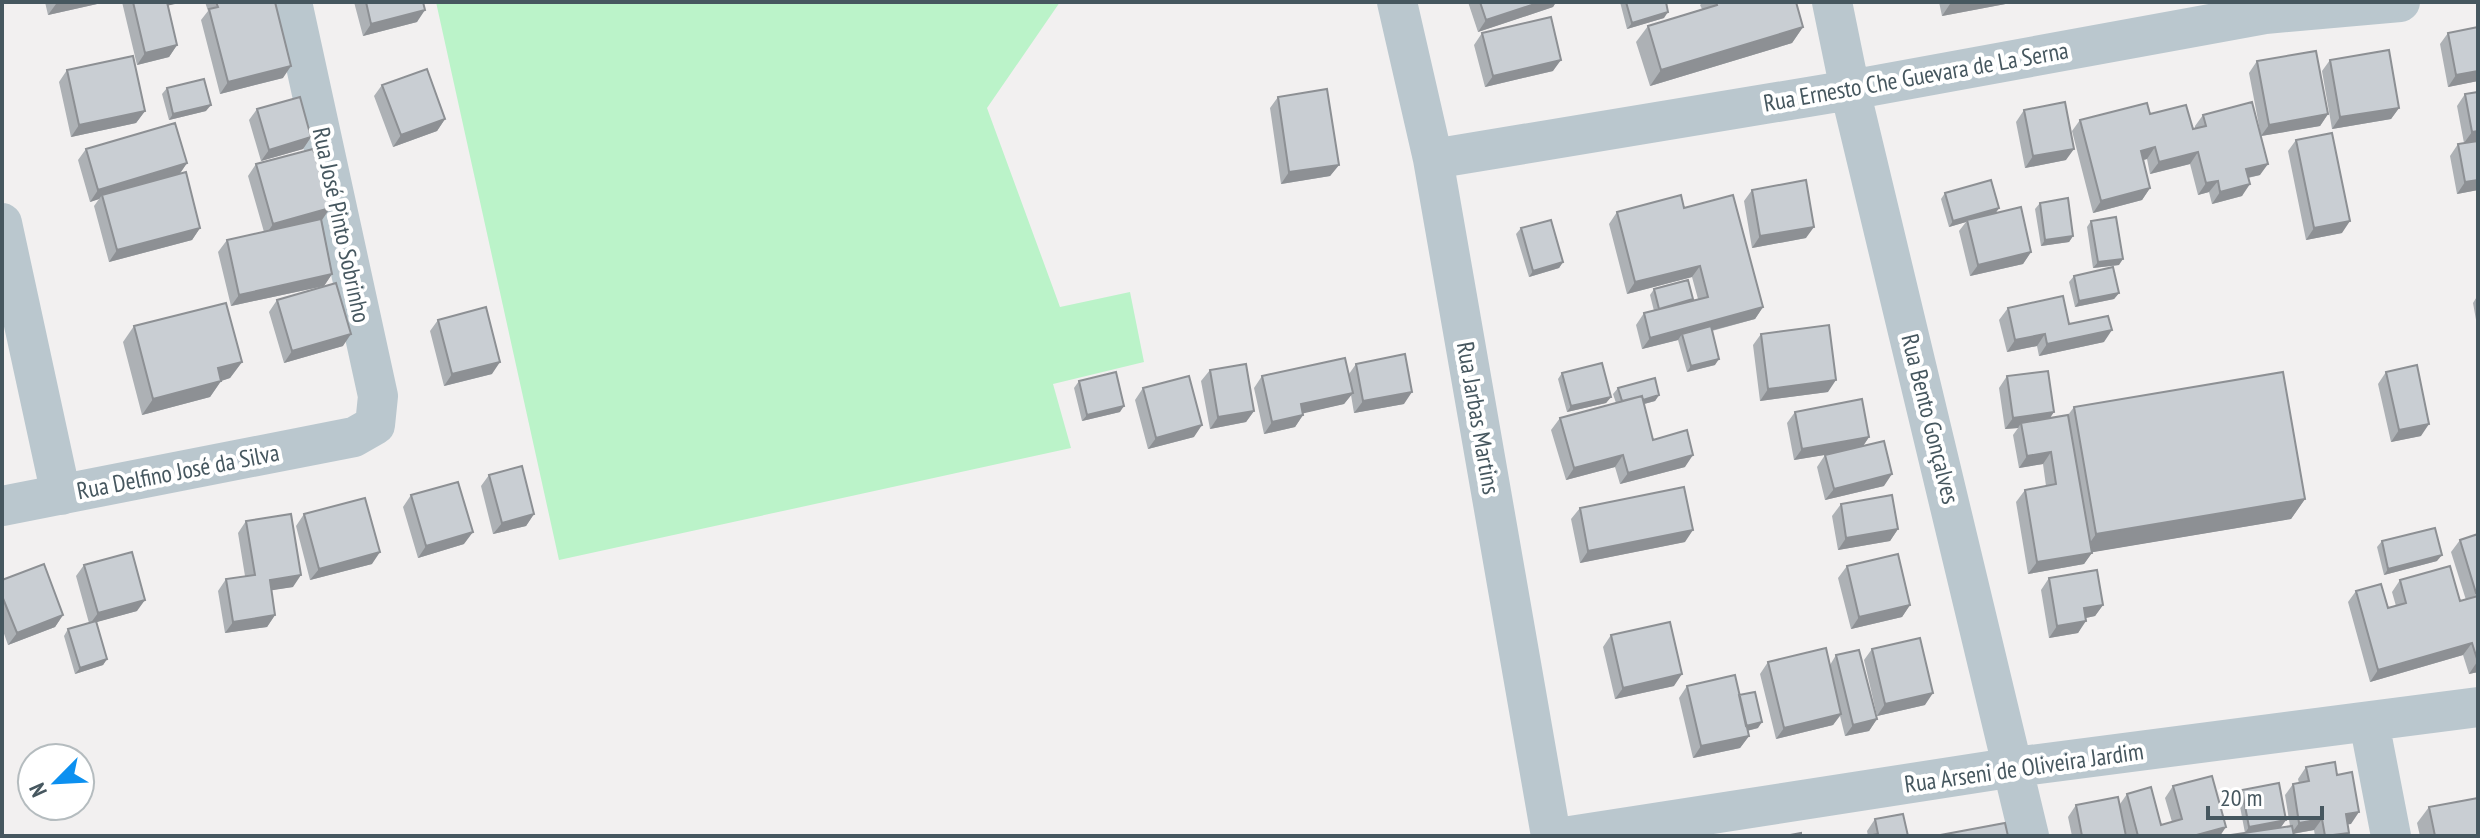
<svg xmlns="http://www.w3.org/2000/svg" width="2480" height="838" viewBox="0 0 2480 838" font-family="'PT Sans Narrow',sans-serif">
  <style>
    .green { fill: #bbf3c9 }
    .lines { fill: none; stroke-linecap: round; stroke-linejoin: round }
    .minor { stroke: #bac7ce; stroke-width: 40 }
    .wall { fill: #adb1b5 }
    .shaded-wall { fill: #8d9094 }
    .building { fill: #c9ced3; stroke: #8d9094; stroke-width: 2 }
    .labels { text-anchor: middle; stroke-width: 8; stroke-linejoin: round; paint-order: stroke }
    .street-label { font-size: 24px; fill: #46575f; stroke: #fff }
  </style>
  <rect width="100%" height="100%" fill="#f2f0f0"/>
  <path class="green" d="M 436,2 L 1060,2 L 987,108 L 1060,307 L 1130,292 L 1144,362 L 1053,384 L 1071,448 L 559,560 Z"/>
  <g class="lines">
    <path class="minor" d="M 1397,2 L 1433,159 L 1551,836
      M 1832,2 L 1850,90 L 2029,836
      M 1433,159 L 1850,90 L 2265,14 L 2400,2
      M 2,223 L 61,495
      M 2,506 L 354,437 L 375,425 L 378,396 L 292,2
      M 2369,722 L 2391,836
      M 1570,836 L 2015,767 L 2478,707"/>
  </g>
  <path class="wall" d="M 45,2 L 106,2 L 48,15 Z
    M 122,2 L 184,2 L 168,5 L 177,45 L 169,57 L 137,65 Z
    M 205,2 L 275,2 L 283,78 L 220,94 L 201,20 L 208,11 Z
    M 354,2 L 423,2 L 417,22 L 363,36 Z
    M 1468,2 L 1556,2 L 1553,7 L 1478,32 Z
    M 1620,2 L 1666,2 L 1664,18 L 1627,29 Z
    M 1703,2 L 1796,2 L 1803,27 L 1792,43 L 1650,86 L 1636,42 L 1648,26 L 1702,9 L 1700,5 Z
    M 1939,2 L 2016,2 L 1942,16 Z
    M 2478,27 L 2478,81 L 2448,87 L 2440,44 L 2448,33 Z
    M 1482,33 L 1553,71 L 1485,87 L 1474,45 Z
    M 2330,60 L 2399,108 L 2391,119 L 2332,129 L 2322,71 Z
    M 2257,61 L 2328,114 L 2320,126 L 2261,136 L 2249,73 Z
    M 67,70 L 145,111 L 136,123 L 71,137 L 59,82 Z
    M 382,85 L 445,119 L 437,131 L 393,147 L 374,96 Z
    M 167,88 L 206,111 L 169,120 L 162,94 Z
    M 2478,92 L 2478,190 L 2457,194 L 2450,156 L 2458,144 L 2464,143 L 2457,106 L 2465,94 Z
    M 1278,97 L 1339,165 L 1330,176 L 1281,184 L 1270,108 Z
    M 257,109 L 311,137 L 303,149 L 261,161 L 249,120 Z
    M 2024,110 L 2066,160 L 2025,168 L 2016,122 Z
    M 2150,114 L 2193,129 L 2195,129 L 2195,126 L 2203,115 L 2260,175 L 2248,178 L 2242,196 L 2212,204 L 2209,192 L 2198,195 L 2190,164 L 2150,174 L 2147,159 L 2143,160 L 2150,188 L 2142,200 L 2093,213 L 2072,131 L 2080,120 Z
    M 2296,140 L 2342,233 L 2306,240 L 2288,151 Z
    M 86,149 L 187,163 L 179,174 L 200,228 L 192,240 L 109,262 L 94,206 L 99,199 L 90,202 L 78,160 Z
    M 256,164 L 322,220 L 332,274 L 324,286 L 231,306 L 218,252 L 227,240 L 264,232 L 248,176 Z
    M 1752,190 L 1806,238 L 1752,248 L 1744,201 Z
    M 1945,193 L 1999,208 L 1995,213 L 2031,252 L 2023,264 L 1970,276 L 1959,231 L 1966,222 L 1949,227 L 1941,199 Z
    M 2040,203 L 2073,236 L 2069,242 L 2041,246 L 2035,209 Z
    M 1684,208 L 1763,307 L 1755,319 L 1712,331 L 1715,365 L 1687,372 L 1678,340 L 1642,349 L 1636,325 L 1644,313 L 1654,311 L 1650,295 L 1654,289 L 1692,301 L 1698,299 L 1692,277 L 1627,294 L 1609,224 L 1617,212 Z
    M 2091,221 L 2119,265 L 2093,268 L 2087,227 Z
    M 1521,228 L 1563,262 L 1559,268 L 1529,277 L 1516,234 Z
    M 2074,276 L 2119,293 L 2114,299 L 2075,307 L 2069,282 Z
    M 2478,295 L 2478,331 L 2473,303 Z
    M 277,300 L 343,346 L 284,363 L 269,312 Z
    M 2008,308 L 2069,324 L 2104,342 L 2039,356 L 2037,346 L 2007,352 L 1999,320 Z
    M 438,320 L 492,374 L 444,386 L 430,331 Z
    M 134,326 L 242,362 L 230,378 L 221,381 L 210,397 L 142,415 L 123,342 Z
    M 1761,334 L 1828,392 L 1760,401 L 1753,345 Z
    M 1356,364 L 1404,404 L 1354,413 L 1351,395 L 1344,404 L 1302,413 L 1303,415 L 1295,427 L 1264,434 L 1254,388 L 1262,376 L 1349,374 Z
    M 1210,370 L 1254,411 L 1246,422 L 1210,429 L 1201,381 Z
    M 2386,372 L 2421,436 L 2391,442 L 2378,384 Z
    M 1562,373 L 1611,397 L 1606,403 L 1567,412 L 1558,379 Z
    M 2007,376 L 2050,418 L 2068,415 L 2074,407 L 2305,499 L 2291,519 L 2092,552 L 2084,564 L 2028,574 L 2016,502 L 2025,490 L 2046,486 L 2043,464 L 2019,468 L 2013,435 L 2018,428 L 2005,429 L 1999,388 Z
    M 1079,381 L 1120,412 L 1082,421 L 1074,388 Z
    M 1143,388 L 1194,437 L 1148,449 L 1135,400 Z
    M 1618,388 L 1659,395 L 1655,401 L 1644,404 L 1653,440 L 1685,467 L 1620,484 L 1615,467 L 1566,480 L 1551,430 L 1560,418 L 1616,403 L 1613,394 Z
    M 1795,412 L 1869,437 L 1863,446 L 1884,486 L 1825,500 L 1817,467 L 1825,455 L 1830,454 L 1794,460 L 1787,423 Z
    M 489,475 L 534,514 L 526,526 L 493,534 L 481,486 Z
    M 411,495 L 464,544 L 418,558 L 403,507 Z
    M 1841,504 L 1898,529 L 1890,541 L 1838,550 L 1832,516 Z
    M 1580,508 L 1685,542 L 1580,563 L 1571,519 Z
    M 304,514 L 372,564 L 310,580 L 296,526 Z
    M 246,521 L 293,587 L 271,590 L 275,615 L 267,627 L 225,633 L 218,591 L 226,579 L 245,576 L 238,533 Z
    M 2478,534 L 2478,672 L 2469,674 L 2463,655 L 2370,682 L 2348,602 L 2356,591 L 2388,608 L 2396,606 L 2392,592 L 2400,580 L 2460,601 L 2466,600 L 2451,552 L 2460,540 Z
    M 2382,541 L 2437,561 L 2384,575 L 2377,547 Z
    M 84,565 L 137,611 L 96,622 L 107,659 L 103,665 L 75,674 L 64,636 L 68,629 L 89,623 L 76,576 Z
    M 1847,566 L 1910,605 L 1902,617 L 1851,629 L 1838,578 Z
    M 2049,578 L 2103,605 L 2095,616 L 2086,618 L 2078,633 L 2049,638 L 2041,590 Z
    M 2,580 L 63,615 L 55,627 L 8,645 L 2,628 Z
    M 1611,635 L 1674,686 L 1615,699 L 1603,647 Z
    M 1872,649 L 1925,705 L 1877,716 L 1864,660 Z
    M 1836,655 L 1877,719 L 1869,731 L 1845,736 L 1840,716 L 1833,725 L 1776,739 L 1760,674 L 1768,662 L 1830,665 Z
    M 1687,686 L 1739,695 L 1758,728 L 1747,731 L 1749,736 L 1740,748 L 1693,758 L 1679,698 Z
    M 2306,767 L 2337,775 L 2351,824 L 2347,824 L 2347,836 L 2315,836 L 2314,830 L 2293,834 L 2294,836 L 2229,836 L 2245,833 L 2238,796 L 2242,790 L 2286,820 L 2281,827 L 2260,830 L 2290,826 L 2285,795 L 2293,784 L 2299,783 L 2298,779 Z
    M 2173,786 L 2220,836 L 2127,836 L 2124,827 L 2126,836 L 2072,836 L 2068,817 L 2076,805 L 2120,804 L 2127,794 L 2161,825 L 2172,822 L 2165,798 Z
    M 2429,807 L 2478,836 L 2420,836 L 2417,823 Z
    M 1875,819 L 1908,836 L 1868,836 L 1867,831 Z"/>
  <path class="shaded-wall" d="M 63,2 L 106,2 L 48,15 L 56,4 Z
    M 169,2 L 184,2 L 166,6 Z
    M 1541,2 L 1556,2 L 1553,7 L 1478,32 L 1486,20 Z
    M 1961,2 L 2016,2 L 1942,16 L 1950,4 Z
    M 425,10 L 417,22 L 363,36 L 371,24 Z
    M 1668,12 L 1664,18 L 1627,29 L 1632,23 Z
    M 1803,27 L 1792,43 L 1650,86 L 1661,70 Z
    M 177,45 L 169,57 L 137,65 L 145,53 Z
    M 1561,60 L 1553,71 L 1485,87 L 1493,76 Z
    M 291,66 L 283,78 L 220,94 L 228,82 Z
    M 2478,71 L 2478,81 L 2448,87 L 2456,75 Z
    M 211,105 L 206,111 L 169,120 L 173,114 Z
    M 2399,108 L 2391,119 L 2332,129 L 2340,117 Z
    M 145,111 L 136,123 L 71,137 L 79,125 Z
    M 2328,114 L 2320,126 L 2261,136 L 2269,125 Z
    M 445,119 L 437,131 L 393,147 L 401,135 Z
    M 2478,131 L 2478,141 L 2464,143 L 2472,132 Z
    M 311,137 L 303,149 L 261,161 L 269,150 Z
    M 2155,147 L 2147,159 L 2132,163 L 2141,151 Z
    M 2074,149 L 2066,160 L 2025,168 L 2033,156 Z
    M 2198,152 L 2190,164 L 2150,174 L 2159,162 Z
    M 187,163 L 179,175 L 102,195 L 99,199 L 90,202 L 98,190 Z
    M 2268,164 L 2260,175 L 2237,180 L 2246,169 Z
    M 1339,165 L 1330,176 L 1281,184 L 1289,172 Z
    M 2478,180 L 2478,190 L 2457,194 L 2465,182 Z
    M 2218,181 L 2209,192 L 2198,195 L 2206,183 Z
    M 2250,184 L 2242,196 L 2212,204 L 2220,192 Z
    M 2150,188 L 2142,200 L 2093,213 L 2101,201 Z
    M 330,208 L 322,220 L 265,236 L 273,224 Z
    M 1999,208 L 1995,214 L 1967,220 L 1966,222 L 1949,227 L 1953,221 Z
    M 2350,221 L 2342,233 L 2306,240 L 2314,228 Z
    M 1814,227 L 1806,238 L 1752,248 L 1760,236 Z
    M 200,228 L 192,240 L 109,262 L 117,250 Z
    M 2073,236 L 2069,242 L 2041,246 L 2045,240 Z
    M 2031,252 L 2023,264 L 1970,276 L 1978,265 Z
    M 2123,259 L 2119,265 L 2093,268 L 2098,262 Z
    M 1563,262 L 1559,268 L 1529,277 L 1533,271 Z
    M 1700,266 L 1692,277 L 1627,294 L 1635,282 Z
    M 332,274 L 324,286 L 231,306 L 239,295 Z
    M 2119,293 L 2114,299 L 2075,307 L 2079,301 Z
    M 1763,307 L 1755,319 L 1683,338 L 1682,334 L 1678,340 L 1642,349 L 1650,338 Z
    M 2112,330 L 2104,342 L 2039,356 L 2047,344 Z
    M 351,334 L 343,346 L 284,363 L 292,351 Z
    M 2045,334 L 2037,346 L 2007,352 L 2015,340 Z
    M 1719,359 L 1715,365 L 1687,372 L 1691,366 Z
    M 242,362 L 230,378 L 221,381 L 210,397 L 142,415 L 153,399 L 218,368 Z
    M 500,362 L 492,374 L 444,386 L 452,374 Z
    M 1836,380 L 1828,392 L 1760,401 L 1768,389 Z
    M 1412,392 L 1404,404 L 1354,413 L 1363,401 Z
    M 1353,393 L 1344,404 L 1292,416 L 1301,404 Z
    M 1659,395 L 1655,401 L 1618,411 L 1623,405 Z
    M 1611,397 L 1606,403 L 1567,412 L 1571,406 Z
    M 1124,406 L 1120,412 L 1082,421 L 1087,415 Z
    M 1254,411 L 1246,422 L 1210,429 L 1218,417 Z
    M 2054,412 L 2046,424 L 2021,423 L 2018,428 L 2005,429 L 2013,418 Z
    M 1303,415 L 1295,427 L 1264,434 L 1272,422 Z
    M 2429,424 L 2421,436 L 2391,442 L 2399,430 Z
    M 1202,425 L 1194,437 L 1148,449 L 1156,438 Z
    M 1869,437 L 1861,449 L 1794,460 L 1802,449 Z
    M 2051,452 L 2043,464 L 2019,468 L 2027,456 Z
    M 1623,455 L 1615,467 L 1566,480 L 1574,468 Z
    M 1693,455 L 1685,467 L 1620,484 L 1628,473 Z
    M 1892,474 L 1884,486 L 1825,500 L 1834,489 Z
    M 2305,499 L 2291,519 L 2082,554 L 2096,534 Z
    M 534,514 L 526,526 L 493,534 L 502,523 Z
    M 1898,529 L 1890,541 L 1838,550 L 1846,538 Z
    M 1693,530 L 1685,542 L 1580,563 L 1588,551 Z
    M 473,532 L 464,544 L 418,558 L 426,546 Z
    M 380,552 L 372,564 L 310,580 L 319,569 Z
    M 2092,553 L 2084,564 L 2028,574 L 2037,562 Z
    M 2442,555 L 2437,561 L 2384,575 L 2388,569 Z
    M 301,575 L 293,587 L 261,592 L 270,580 Z
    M 145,600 L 137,611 L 90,624 L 98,613 Z
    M 1910,605 L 1902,617 L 1851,629 L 1859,617 Z
    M 2103,605 L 2095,616 L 2076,620 L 2084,608 Z
    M 63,615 L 55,627 L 8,645 L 17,633 Z
    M 275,615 L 267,627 L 225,633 L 233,622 Z
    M 2086,621 L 2078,633 L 2049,638 L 2057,626 Z
    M 2472,643 L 2463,655 L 2370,682 L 2378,670 Z
    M 107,659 L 103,665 L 75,674 L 80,668 Z
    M 2477,662 L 2478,672 L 2469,674 Z
    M 1682,674 L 1674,686 L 1615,699 L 1623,688 Z
    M 1933,693 L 1925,705 L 1877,716 L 1885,704 Z
    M 1841,714 L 1833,725 L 1776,739 L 1784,728 Z
    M 1877,719 L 1869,731 L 1845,736 L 1853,725 Z
    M 1762,722 L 1758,728 L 1738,733 L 1742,727 Z
    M 1749,736 L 1740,748 L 1693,758 L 1701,746 Z
    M 2359,812 L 2351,824 L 2337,826 L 2346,814 Z
    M 2322,819 L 2314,830 L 2291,834 L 2299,823 Z
    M 2286,820 L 2281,827 L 2245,833 L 2249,827 Z
    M 2226,827 L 2220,836 L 2193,836 Z"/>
  <path class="building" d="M 133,2 L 167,2 L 177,45 L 145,53 Z
    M 216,2 L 275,2 L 291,66 L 228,82 L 209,9 L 218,7 Z
    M 366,2 L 423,2 L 425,10 L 371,24 Z
    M 1480,2 L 1541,2 L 1486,20 Z
    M 1626,2 L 1666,2 L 1668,12 L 1632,23 Z
    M 1716,2 L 1796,2 L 1803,27 L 1661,70 L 1648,26 L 1717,5 Z
    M 1551,17 L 1561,60 L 1493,76 L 1482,33 Z
    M 2478,27 L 2478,71 L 2456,75 L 2448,33 Z
    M 2389,50 L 2399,108 L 2340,117 L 2330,60 Z
    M 2316,51 L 2328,114 L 2269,125 L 2257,61 Z
    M 133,56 L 145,111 L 79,125 L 67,70 Z
    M 427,69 L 445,119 L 401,135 L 382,85 Z
    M 204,79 L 211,105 L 173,114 L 167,88 Z
    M 1327,89 L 1339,165 L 1289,172 L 1278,97 Z
    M 2478,92 L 2478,131 L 2472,132 L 2465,94 Z
    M 300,97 L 311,137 L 269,150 L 257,109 Z
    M 2065,102 L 2074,149 L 2033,156 L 2024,110 Z
    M 2252,102 L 2268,164 L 2246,169 L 2250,184 L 2220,192 L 2218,181 L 2206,183 L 2198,152 L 2159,162 L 2155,147 L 2141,151 L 2150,188 L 2101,201 L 2080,120 L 2147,103 L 2150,114 L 2186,105 L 2193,129 L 2206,126 L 2203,115 Z
    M 175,123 L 187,163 L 98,190 L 86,149 Z
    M 2332,133 L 2350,221 L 2314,228 L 2296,140 Z
    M 2478,141 L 2478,180 L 2465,182 L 2458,144 Z
    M 313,149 L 330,208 L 273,224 L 256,164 Z
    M 186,172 L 200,228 L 117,250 L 102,195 Z
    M 1806,180 L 1814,227 L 1760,236 L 1752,190 Z
    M 1991,180 L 1999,208 L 1953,221 L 1945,193 Z
    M 1681,195 L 1684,208 L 1733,195 L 1763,307 L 1650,338 L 1644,313 L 1708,297 L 1700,266 L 1635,282 L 1617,212 Z
    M 2068,198 L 2073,236 L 2045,240 L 2040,203 Z
    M 2021,207 L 2031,252 L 1978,265 L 1967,220 Z
    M 2116,217 L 2123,259 L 2098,262 L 2091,221 Z
    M 321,219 L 332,274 L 239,295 L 227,240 Z
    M 1551,220 L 1563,262 L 1533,271 L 1521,228 Z
    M 2113,267 L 2119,293 L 2079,301 L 2074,276 Z
    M 1688,280 L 1693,299 L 1659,309 L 1654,289 Z
    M 336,283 L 351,334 L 292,351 L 277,300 Z
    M 2063,296 L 2069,324 L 2108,316 L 2112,330 L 2047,344 L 2045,334 L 2015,340 L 2008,308 Z
    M 226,303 L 242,362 L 218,368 L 221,381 L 153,399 L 134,326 Z
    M 486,307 L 500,362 L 452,374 L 438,320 Z
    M 1829,325 L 1836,380 L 1768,389 L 1761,334 Z
    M 1711,326 L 1719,359 L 1691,366 L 1682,334 Z
    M 1405,354 L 1412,392 L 1363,401 L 1356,364 Z
    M 1345,358 L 1353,393 L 1301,404 L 1303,415 L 1272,422 L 1262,376 Z
    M 1602,363 L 1611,397 L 1571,406 L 1562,373 Z
    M 1246,364 L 1254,411 L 1218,417 L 1210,370 Z
    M 2417,365 L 2429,424 L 2399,430 L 2386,372 Z
    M 2048,371 L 2054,412 L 2013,418 L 2007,376 Z
    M 1116,372 L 1124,406 L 1087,415 L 1079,381 Z
    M 2283,372 L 2305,499 L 2096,534 L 2074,407 Z
    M 1189,376 L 1202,425 L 1156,438 L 1143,388 Z
    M 1655,378 L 1659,395 L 1643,400 L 1642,396 L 1622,401 L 1618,388 Z
    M 1642,396 L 1653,440 L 1687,430 L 1693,455 L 1628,473 L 1623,455 L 1574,468 L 1560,418 Z
    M 1862,399 L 1869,437 L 1802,449 L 1795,412 Z
    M 2068,415 L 2092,553 L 2037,562 L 2025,490 L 2056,484 L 2051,452 L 2027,456 L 2021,423 Z
    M 1884,441 L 1892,474 L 1834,489 L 1825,455 Z
    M 522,466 L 534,514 L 502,523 L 489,475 Z
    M 458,482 L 473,532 L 426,546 L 411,495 Z
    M 1684,487 L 1693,530 L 1588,551 L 1580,508 Z
    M 1892,495 L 1898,529 L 1846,538 L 1841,504 Z
    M 365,498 L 380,552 L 319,569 L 304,514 Z
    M 291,514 L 301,575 L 270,580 L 275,615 L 233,622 L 226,579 L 255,575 L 246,521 Z
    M 2435,528 L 2442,555 L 2388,569 L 2382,541 Z
    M 2478,534 L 2478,593 L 2476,593 L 2460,540 Z
    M 132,552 L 145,600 L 98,613 L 84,565 Z
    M 1898,554 L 1910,605 L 1859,617 L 1847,566 Z
    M 44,564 L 63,615 L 17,633 L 2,596 L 2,580 Z
    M 2450,566 L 2460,601 L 2478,596 L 2478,662 L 2472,643 L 2378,670 L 2356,591 L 2381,584 L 2388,608 L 2406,603 L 2400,580 Z
    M 2097,570 L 2103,605 L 2084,608 L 2086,621 L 2057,626 L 2049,578 Z
    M 96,621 L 107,659 L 80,668 L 68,629 Z
    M 1670,622 L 1682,674 L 1623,688 L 1611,635 Z
    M 1920,638 L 1933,693 L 1885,704 L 1872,649 Z
    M 1826,648 L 1841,714 L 1784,728 L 1768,662 Z
    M 1859,650 L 1877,719 L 1853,725 L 1836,655 Z
    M 1735,675 L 1749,736 L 1701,746 L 1687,686 Z
    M 1755,692 L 1762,722 L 1746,726 L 1739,695 Z
    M 2335,762 L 2337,775 L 2352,772 L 2359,812 L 2346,814 L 2349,833 L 2325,836 L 2322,819 L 2299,823 L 2293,784 L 2309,781 L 2306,767 Z
    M 2212,776 L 2226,827 L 2193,836 L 2138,836 L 2127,794 L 2151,787 L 2161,825 L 2182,819 L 2173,786 Z
    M 2279,783 L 2286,820 L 2249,827 L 2242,790 Z
    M 2118,797 L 2126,836 L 2082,836 L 2076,805 Z
    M 2478,798 L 2478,836 L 2435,836 L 2429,807 Z
    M 1903,814 L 1908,836 L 1868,836 L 1878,834 L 1875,819 Z
    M 2005,823 L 2008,836 L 1935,836 Z
    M 2292,826 L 2294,836 L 2230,836 L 2230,835 Z
    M 1801,833 L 1801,836 L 1785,836 Z"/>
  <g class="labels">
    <g class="street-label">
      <text transform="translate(1916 77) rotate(-10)" y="8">Rua Ernesto Che Guevara de La Serna</text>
      <text transform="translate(341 225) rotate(78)" y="8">Rua José Pinto Sobrinho</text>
      <text transform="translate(1478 418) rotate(80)" y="8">Rua Jarbas Martins</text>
      <text transform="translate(1930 419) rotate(76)" y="8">Rua Bento Gonçalves</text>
      <text transform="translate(178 472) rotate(-11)" y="8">Rua Delfino José da Silva</text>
      <text transform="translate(2024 768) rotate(-8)" y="8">Rua Arseni de Oliveira Jardim</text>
    </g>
  </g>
  <rect width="2480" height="838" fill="none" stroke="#46575f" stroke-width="8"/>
  <g transform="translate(56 782) rotate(246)"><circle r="38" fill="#ffffff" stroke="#b5bcbf" stroke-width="2"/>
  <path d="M0-6L14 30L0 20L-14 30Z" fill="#0c90f0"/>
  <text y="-12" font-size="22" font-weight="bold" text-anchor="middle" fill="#46575f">N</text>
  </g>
  <path d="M2208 806v12h114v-12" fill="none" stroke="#46575f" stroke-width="4"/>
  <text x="2220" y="806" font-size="24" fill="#46575f" stroke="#ffffff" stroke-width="6" paint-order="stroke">20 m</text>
</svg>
